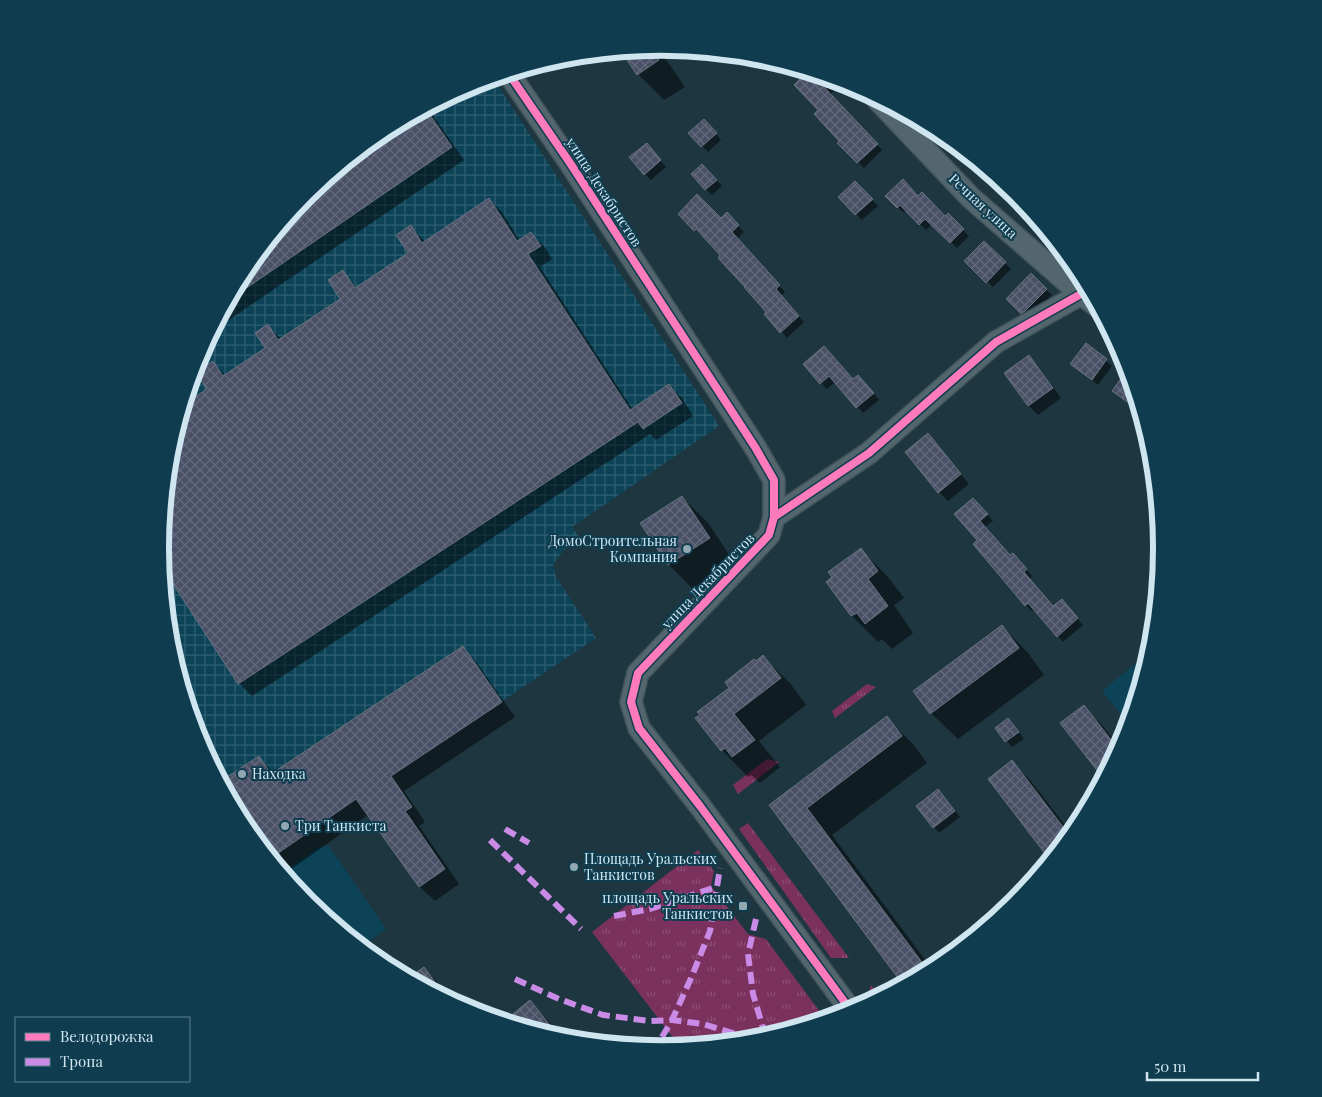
<svg xmlns="http://www.w3.org/2000/svg" width="1322" height="1097" viewBox="0 0 1322 1097" font-family="'Playfair Display',serif">
  <style>
    .built { fill: #0d4357 }
    .industrial { fill: url(#industrial-grid) }
    .grass { fill: url(#grass-tufts) }
    .shadow { fill: #0007 }
    .building { fill: url(#building-cross-hatch); stroke: #67727e }
    .lines { fill: none; stroke-linecap: round; stroke-linejoin: round }
    .minor-casing { stroke: #3f5159; stroke-width: 24 }
    .minor { stroke: #54666d; stroke-width: 21 }
    .quiet { stroke: #ca8be6; stroke-width: 6; stroke-dasharray: 12 6; stroke-linecap: butt }
    .cycleway-casing { stroke: #0f3c4e; stroke-width: 11 }
    .cycleway { stroke: #fd7abc; stroke-width: 8 }
    .poi-dot { fill: #91a8b3; stroke: #0f3c4e; stroke-width: 2 }
    .labels { text-anchor: middle; stroke-width: 4; stroke-linejoin: round; paint-order: stroke }
    .street-label { font-size: 14px; fill: #cfe6f1; stroke: #0f3c4e }
    .poi-label { font-size: 14px; fill: #cfe6f1; stroke: #0f3c4e; text-anchor: start }
    .rim { fill: none; stroke: #cfe6f1; stroke-width: 6 }
  </style>
  <defs>
    <pattern id="industrial-grid" width="8" height="8" patternUnits="userSpaceOnUse" patternTransform="scale(1.25)"><rect width="8" height="8" fill="#0d4357"/><path d="M0 4h8M4 0v8" fill="none" stroke="#2f5e70"/></pattern>
    <pattern id="grass-tufts" width="24" height="20" patternUnits="userSpaceOnUse" patternTransform="scale(1.25)"><rect width="24" height="20" fill="#7b315d"/><path d="M3 7l-1-3M5 7V3M7 7l1-3M15 17l-1-3M17 17v-4M19 17l1-3" fill="none" stroke="#8d4f75"/></pattern>
    <pattern id="building-cross-hatch" width="8" height="8" patternUnits="userSpaceOnUse" patternTransform="scale(1.25)"><rect width="8" height="8" fill="#4a5167"/><path d="M0 0l8 8M0 8l8-8" fill="none" stroke="#636a7d"/></pattern>
  </defs>
  <rect width="100%" height="100%" fill="#1d3640"/>
  <path class="built" d="M 1151,651 L 1129,724 L 1102,691 Z
    M 320,846 L 329,846 L 386,929 L 361,947 L 307,903 L 281,872 Z"/>
  <path class="industrial" d="M 493,78 L 719,426 L 572,527 L 580,538 L 566,547 L 553,565 L 556,577 L 596,638 L 359,797 L 270,858 L 244,827 L 198,740 L 170,646 L 160,548 L 170,450 L 198,357 L 245,270 L 307,194 L 383,132 L 470,86 Z"/>
  <path class="grass" d="M 867,684 L 876,687 L 835,718 L 832,711 Z
    M 767,759 L 779,762 L 738,794 L 733,785 Z
    M 748,823 L 849,958 L 831,958 L 739,829 Z
    M 698,850 L 714,871 L 711,886 L 748,934 L 766,939 L 826,1020 L 758,1040 L 681,1048 L 592,932 Z
    M 871,985 L 880,997 L 868,1003 L 866,1001 Z"/>
  <path class="shadow" d="M 658,48 L 685,87 L 664,100 L 638,74 L 622,51 Z
    M 780,63 L 792,67 L 788,71 Z
    M 808,72 L 818,75 L 834,91 L 830,95 L 882,150 L 864,168 L 839,143 L 841,141 L 820,110 L 795,85 Z
    M 428,108 L 464,160 L 211,332 L 245,270 L 307,194 L 383,132 Z
    M 710,127 L 721,140 L 708,152 L 690,133 Z
    M 935,130 L 940,132 L 949,140 L 947,142 Z
    M 961,149 L 1015,194 L 1020,200 L 1019,199 L 1014,204 L 969,162 L 971,160 Z
    M 652,150 L 666,167 L 651,180 L 645,174 Z
    M 708,171 L 722,186 L 712,195 L 706,189 Z
    M 855,183 L 878,206 L 862,220 L 840,197 Z
    M 887,196 L 918,197 L 946,218 L 948,215 L 969,236 L 957,248 L 932,224 L 926,230 L 906,210 L 904,213 Z
    M 489,200 L 502,212 L 520,241 L 531,234 L 544,246 L 552,259 L 540,267 L 633,410 L 669,386 L 682,398 L 693,416 L 656,440 L 650,434 L 252,696 L 239,683 L 162,564 L 160,548 L 170,450 L 183,406 L 209,390 L 213,363 L 226,376 L 267,349 L 268,326 L 281,339 L 342,300 L 343,272 L 357,288 L 410,253 L 411,227 L 425,242 Z
    M 679,214 L 721,220 L 727,214 L 744,232 L 737,239 L 785,292 L 781,296 L 804,322 L 787,338 L 722,255 Z
    M 984,242 L 1011,269 L 993,287 L 966,261 Z
    M 1031,275 L 1052,295 L 1028,319 L 1007,299 Z
    M 1086,345 L 1112,366 L 1098,385 L 1072,364 Z
    M 1029,357 L 1038,366 L 1061,398 L 1038,415 L 1029,406 L 1006,374 Z
    M 805,365 L 853,381 L 864,382 L 879,400 L 863,413 L 835,382 L 827,389 Z
    M 1128,371 L 1141,412 L 1114,391 Z
    M 928,435 L 969,484 L 948,501 L 939,492 Z
    M 682,497 L 709,524 L 735,564 L 695,591 L 669,565 L 642,524 Z
    M 979,505 L 993,521 L 985,527 L 1011,557 L 1019,561 L 1032,576 L 1029,579 L 1054,608 L 1067,607 L 1083,625 L 1063,642 L 1034,609 L 1032,611 L 1026,605 L 975,544 L 979,540 Z
    M 861,550 L 887,576 L 904,598 L 894,605 L 913,633 L 892,649 L 882,639 L 878,642 L 851,615 Z
    M 1002,626 L 1028,653 L 1044,675 L 958,739 L 931,713 Z
    M 463,648 L 477,663 L 515,717 L 404,791 L 425,822 L 419,826 L 459,884 L 435,901 L 420,887 L 369,814 L 290,870 L 275,855 L 259,758 L 274,773 Z
    M 763,657 L 790,683 L 806,705 L 759,741 L 780,767 L 760,783 L 751,775 L 748,777 L 722,750 L 731,688 Z
    M 1083,706 L 1102,725 L 1120,748 L 1104,777 L 1062,724 Z
    M 886,718 L 913,744 L 927,763 L 832,835 L 932,969 L 905,983 L 771,805 Z
    M 1014,726 L 1024,739 L 1012,747 L 997,729 Z
    M 1012,762 L 1030,780 L 1072,834 L 1051,859 L 990,779 Z
    M 944,796 L 960,817 L 939,833 L 934,827 Z
    M 423,968 L 442,987 L 454,1003 L 409,979 Z
    M 530,1002 L 548,1020 L 564,1040 L 510,1024 Z"/>
  <path class="building" d="M 651,48 L 659,60 L 637,75 L 621,51 Z
    M 807,72 L 820,76 L 829,85 L 825,88 L 878,144 L 857,163 L 837,143 L 839,141 L 814,114 L 818,110 L 794,85 Z
    M 426,109 L 452,147 L 229,300 L 245,270 L 307,194 L 383,132 Z
    M 704,119 L 717,133 L 701,147 L 688,133 Z
    M 647,143 L 661,160 L 644,175 L 629,157 Z
    M 702,164 L 717,180 L 705,190 L 691,174 Z
    M 903,179 L 918,196 L 922,192 L 945,216 L 948,213 L 964,229 L 950,243 L 925,219 L 919,225 L 900,205 L 897,208 L 885,196 Z
    M 855,181 L 873,199 L 855,215 L 838,197 Z
    M 697,194 L 721,218 L 727,212 L 739,225 L 732,232 L 780,285 L 776,289 L 799,316 L 780,333 L 764,314 L 766,312 L 744,287 L 745,287 L 718,258 L 720,255 L 696,229 L 694,231 L 678,214 Z
    M 489,198 L 517,241 L 531,232 L 541,246 L 528,254 L 630,410 L 669,384 L 682,403 L 643,429 L 638,422 L 238,684 L 162,567 L 160,548 L 170,450 L 184,404 L 207,389 L 196,373 L 213,361 L 223,376 L 265,348 L 255,333 L 268,324 L 278,340 L 340,299 L 328,280 L 343,270 L 355,288 L 408,253 L 396,235 L 411,225 L 422,243 Z
    M 984,241 L 1006,262 L 986,283 L 964,261 Z
    M 1031,273 L 1047,289 L 1025,311 L 1021,314 L 1006,299 Z
    M 1086,343 L 1107,359 L 1092,380 L 1070,364 Z
    M 824,346 L 853,379 L 858,375 L 874,393 L 856,408 L 829,376 L 820,384 L 803,364 Z
    M 1029,355 L 1053,388 L 1028,406 L 1004,373 Z
    M 1128,369 L 1131,379 L 1140,411 L 1112,391 Z
    M 928,433 L 961,474 L 938,493 L 905,452 Z
    M 682,496 L 710,538 L 668,565 L 640,523 Z
    M 973,498 L 988,514 L 980,521 L 1010,555 L 1013,553 L 1027,569 L 1024,572 L 1053,606 L 1062,599 L 1078,618 L 1057,637 L 1028,603 L 1025,606 L 994,569 L 973,544 L 977,540 L 954,514 Z
    M 861,548 L 878,571 L 868,579 L 888,606 L 865,624 L 857,613 L 851,616 L 826,582 L 832,577 L 828,572 Z
    M 1002,625 L 1019,648 L 930,714 L 913,691 Z
    M 463,646 L 502,702 L 391,776 L 412,807 L 405,811 L 445,869 L 419,887 L 356,799 L 274,856 L 221,781 L 259,756 L 271,774 Z
    M 763,655 L 781,678 L 734,714 L 755,740 L 732,757 L 725,748 L 721,751 L 695,718 L 700,715 L 697,712 L 729,688 L 725,682 L 754,659 L 756,661 Z
    M 1084,705 L 1119,750 L 1103,778 L 1060,723 Z
    M 887,716 L 902,736 L 807,808 L 924,965 L 901,982 L 769,805 Z
    M 1008,718 L 1019,732 L 1005,742 L 995,728 Z
    M 1012,760 L 1070,836 L 1050,860 L 988,779 Z
    M 938,789 L 955,811 L 933,828 L 916,806 Z
    M 424,967 L 448,1000 L 408,978 Z
    M 530,1000 L 561,1039 L 503,1022 Z"/>
  <g class="lines">
    <defs>
      <path id="minor" d="M 509,74 L 570,163 L 755,447 L 774,480 L 774,517 L 769,535 L 638,673 L 631,702 L 639,728 L 700,806 L 852,1012
        M 877,99 L 971,198 L 1081,294 L 1097,306
        M 774,517 L 869,453 L 996,342 L 1081,294"/>
    </defs>
    <use href="#minor" class="minor-casing"/>
    <use href="#minor" class="minor"/>
    <path class="quiet" d="M 505,829 L 529,843
      M 490,840 L 581,929
      M 614,916 L 650,909 L 716,887
      M 756,919 L 748,954 L 753,994 L 766,1038
      M 515,979 L 559,999 L 603,1015 L 650,1021 L 672,1020 L 703,1024 L 756,1040
      M 662,1037 L 672,1020 L 692,976 L 710,931 L 720,868"/>
    <defs>
      <path id="cycleway" d="M 509,74 L 570,163 L 755,447 L 774,480 L 774,517 L 769,535 L 638,673 L 631,702 L 639,728 L 700,806 L 852,1012
        M 774,517 L 869,453 L 996,342 L 1081,294"/>
    </defs>
    <use href="#cycleway" class="cycleway-casing"/>
    <use href="#cycleway" class="cycleway"/>
  </g>
  <g class="poi-dot">
    <circle cx="687" cy="549" r="5"/>
    <circle cx="242" cy="774" r="5"/>
    <circle cx="285" cy="826" r="5"/>
    <circle cx="574" cy="867" r="5"/>
    <rect x="738" y="901" width="10" height="10" rx="2.5"/>
  </g>
  <g class="labels">
    <g class="street-label">
      <text transform="translate(604 192) rotate(57)" y="5">улица Декабристов</text>
      <text transform="translate(983 206) rotate(43)" y="5">Речная улица</text>
      <text transform="translate(708 581) rotate(-46)" y="5">улица Декабристов</text>
    </g>
    <g class="poi-label">
      <text x="677" y="546" text-anchor="end">ДомоСтроительная<tspan x="677" dy="16">Компания</tspan></text>
      <text x="252" y="779">Находка</text>
      <text x="295" y="831">Три Танкиста</text>
      <text x="584" y="864">Площадь Уральских<tspan x="584" dy="16">Танкистов</tspan></text>
      <text x="733" y="903" text-anchor="end">площадь Уральских<tspan x="733" dy="16">Танкистов</tspan></text>
    </g>
  </g>
  <path d="M0 0H1322V1097H0ZM169 548a492 492 0 1 1 984 0a492 492 0 1 1-984 0Z" fill="#0f3c4e" fill-rule="evenodd"/>
  <path class="rim" d="M169 548a492 492 0 1 1 984 0a492 492 0 1 1-984 0Z"/>
  <rect x="15" y="1017" width="175" height="65" fill="#0f3c4e" stroke="#5c808f"/>
  <rect x="25" y="1033" width="25" height="8" fill="#fd7abc" stroke="#5c808f"/>
  <text x="60" y="1042" font-size="15" fill="#cfe6f1">Велодорожка</text>
  <rect x="25" y="1058" width="25" height="8" fill="#ca8be6" stroke="#5c808f"/>
  <text x="60" y="1067" font-size="15" fill="#cfe6f1">Тропа</text>
  <path d="M1147 1072v8h111v-8" fill="none" stroke="#cfe6f1" stroke-width="2.5"/>
  <text x="1154" y="1072" font-size="15" fill="#cfe6f1" stroke="#0f3c4e" stroke-width="4" paint-order="stroke">50 m</text>
</svg>
